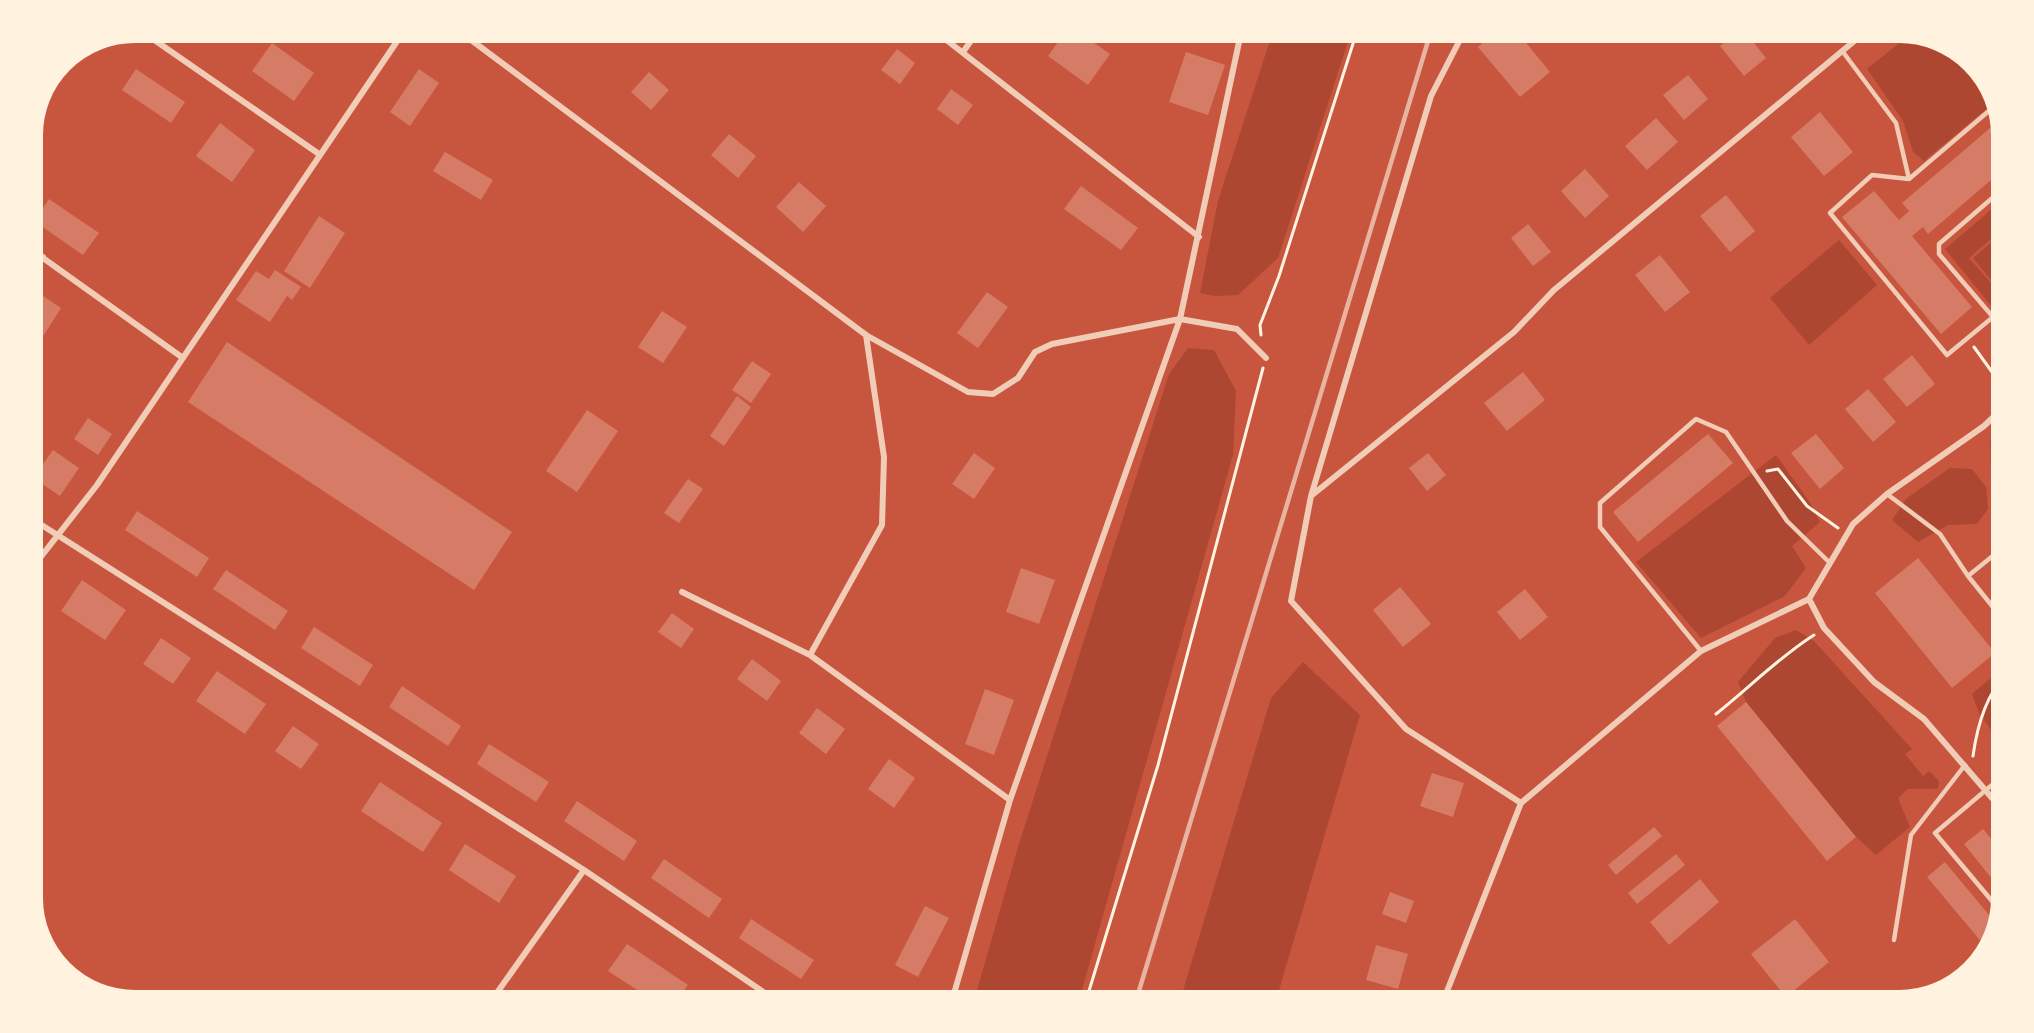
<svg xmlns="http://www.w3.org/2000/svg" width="2034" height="1033" viewBox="0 0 2034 1033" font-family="'Roboto Condensed',sans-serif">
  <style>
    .green { fill: #ae4732 }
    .building { fill: #d67c66 }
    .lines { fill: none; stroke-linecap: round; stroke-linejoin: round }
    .path { stroke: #fff3e0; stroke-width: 3 }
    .service { stroke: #f1ccb7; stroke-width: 4.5 }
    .minor { stroke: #f1ccb7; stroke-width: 6 }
    .rail { stroke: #e9b49f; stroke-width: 4.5 }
    .rim { fill: none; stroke: #fff3e0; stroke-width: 8 }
  </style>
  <rect width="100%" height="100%" fill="#c8553d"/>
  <path class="green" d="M 1274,28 L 1352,29 L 1278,258 L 1238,295 L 1215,296 L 1200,293 L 1218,201 Z
    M 1913,32 L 1946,39 L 1987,75 L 1996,101 L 1924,161 L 1913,152 L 1903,121 L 1867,69 Z
    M 2005,198 L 2005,227 L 1969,258 L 1991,283 L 2005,271 L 2005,288 L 1998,295 L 2005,304 L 2005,323 L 1945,249 Z
    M 2005,231 L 2005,266 L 1990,279 L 1973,258 Z
    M 1839,240 L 1877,285 L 1809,345 L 1770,298 Z
    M 1188,348 L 1214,350 L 1236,391 L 1233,455 L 1078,1004 L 973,1004 L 1019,844 L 1169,374 Z
    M 2005,427 L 2005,465 L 1998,471 L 1991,464 L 1990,440 Z
    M 1776,455 L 1811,504 L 1820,522 L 1792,546 L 1806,568 L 1785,596 L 1701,638 L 1636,562 Z
    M 1950,468 L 1972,469 L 1986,487 L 1988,509 L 1977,524 L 1948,525 L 1918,542 L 1892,520 L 1907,498 Z
    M 1796,630 L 1814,641 L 1912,749 L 1905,754 L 1923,776 L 1929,771 L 1939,781 L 1938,789 L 1908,789 L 1898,798 L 1910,827 L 1876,855 L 1856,837 L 1746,702 L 1738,682 L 1775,638 Z
    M 1303,662 L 1360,715 L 1275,1004 L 1179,1004 L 1271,698 Z
    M 2005,666 L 2005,733 L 1991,730 L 1979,713 L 1972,694 Z"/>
  <path class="building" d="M 1068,28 L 1073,28 L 1110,54 L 1088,85 L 1048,56 Z
    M 1500,28 L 1514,28 L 1550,72 L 1520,97 L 1478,47 Z
    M 1742,28 L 1766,58 L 1744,76 L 1720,46 Z
    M 272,43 L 314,73 L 294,101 L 252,71 Z
    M 897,49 L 915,63 L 900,84 L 881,70 Z
    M 1186,52 L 1225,65 L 1208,115 L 1169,102 Z
    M 136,69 L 185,102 L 171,123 L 122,90 Z
    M 419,69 L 439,83 L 410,126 L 390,112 Z
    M 649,72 L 669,90 L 651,110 L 631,92 Z
    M 1688,75 L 1708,99 L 1684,120 L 1663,95 Z
    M 951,89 L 973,105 L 958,125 L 937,109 Z
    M 1820,112 L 1853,152 L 1824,176 L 1791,137 Z
    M 1656,118 L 1678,142 L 1647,170 L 1625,146 Z
    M 2002,118 L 2005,128 L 2005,168 L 1928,234 L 1923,227 L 1912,236 L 1972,307 L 1941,334 L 1842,217 L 1874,191 L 1899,220 L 1909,211 L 1902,203 Z
    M 220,123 L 255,150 L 232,182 L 196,156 Z
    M 729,134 L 756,156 L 738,178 L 711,155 Z
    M 445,152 L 493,180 L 481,200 L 433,171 Z
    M 1585,169 L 1609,196 L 1585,218 L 1561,191 Z
    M 799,182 L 826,206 L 803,232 L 776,207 Z
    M 1081,186 L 1138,228 L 1121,250 L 1064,209 Z
    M 1726,195 L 1755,231 L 1730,252 L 1700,216 Z
    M 49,199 L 99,233 L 83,255 L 34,221 Z
    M 319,216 L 345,233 L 310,288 L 284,271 Z
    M 1528,224 L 1551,252 L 1533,266 L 1511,238 Z
    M 1660,255 L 1690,292 L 1665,312 L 1635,275 Z
    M 275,270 L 301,287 L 292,300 L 287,296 L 270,322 L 236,300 L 256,271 L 269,279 Z
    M 987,292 L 1008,307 L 978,348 L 957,333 Z
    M 40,294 L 61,308 L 44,335 L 29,325 L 29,311 Z
    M 662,311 L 687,327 L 663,363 L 638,347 Z
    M 227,342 L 512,532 L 474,590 L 188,402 Z
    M 1912,355 L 1935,384 L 1907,407 L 1883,379 Z
    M 752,361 L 771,374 L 751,403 L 732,390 Z
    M 1523,372 L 1545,400 L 1507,431 L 1484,403 Z
    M 1868,389 L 1896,422 L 1873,442 L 1845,409 Z
    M 737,396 L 751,407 L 724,446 L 710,436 Z
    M 587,410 L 618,431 L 577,492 L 546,471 Z
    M 88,418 L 112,434 L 98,455 L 74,439 Z
    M 1708,434 L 1733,463 L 1638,542 L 1613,512 Z
    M 1816,434 L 1844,468 L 1820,489 L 1791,453 Z
    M 53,450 L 79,468 L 60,496 L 33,478 Z
    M 974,453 L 995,468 L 974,499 L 952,484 Z
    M 1428,453 L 1446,475 L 1427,491 L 1409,468 Z
    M 2005,478 L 2005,504 L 1992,488 Z
    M 688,479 L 703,489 L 679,523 L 664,513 Z
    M 137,511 L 209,558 L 197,577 L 125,530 Z
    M 1918,558 L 1995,653 L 1952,688 L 1875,593 Z
    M 1021,568 L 1055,580 L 1039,624 L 1006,612 Z
    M 226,570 L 288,611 L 275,630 L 213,589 Z
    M 82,580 L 126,610 L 105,640 L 61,611 Z
    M 1400,587 L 1431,624 L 1403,647 L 1373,610 Z
    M 1525,589 L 1548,617 L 1520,640 L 1497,612 Z
    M 672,613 L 694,629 L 681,648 L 658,632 Z
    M 314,627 L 373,665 L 360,686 L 301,648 Z
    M 161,638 L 191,658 L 173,684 L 143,664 Z
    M 752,659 L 781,681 L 767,701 L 737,679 Z
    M 217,671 L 266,704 L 245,734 L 196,701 Z
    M 402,686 L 461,726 L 448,746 L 389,707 Z
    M 985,689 L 1014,700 L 994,755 L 965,744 Z
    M 1746,702 L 1856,837 L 1827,861 L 1717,726 Z
    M 817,708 L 845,729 L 826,754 L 799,733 Z
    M 293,726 L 319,744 L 301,769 L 275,751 Z
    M 489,744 L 549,782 L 536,802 L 477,764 Z
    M 889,759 L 915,778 L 894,808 L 868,789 Z
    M 1432,773 L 1464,783 L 1453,817 L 1420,806 Z
    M 380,782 L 442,823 L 423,852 L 361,811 Z
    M 577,801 L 637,841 L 624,861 L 564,821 Z
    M 1654,827 L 1662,836 L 1616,875 L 1608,865 Z
    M 1983,829 L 2005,856 L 2005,895 L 1964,844 Z
    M 465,844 L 516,876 L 499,903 L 449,870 Z
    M 1676,854 L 1685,865 L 1637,904 L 1628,893 Z
    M 664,859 L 722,899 L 709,918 L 651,878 Z
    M 1945,862 L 1999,927 L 1995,945 L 1989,951 L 1927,877 Z
    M 1700,879 L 1719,902 L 1669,945 L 1650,922 Z
    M 1390,892 L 1414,901 L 1406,923 L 1382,914 Z
    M 925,906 L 949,918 L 918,977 L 895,965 Z
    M 751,919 L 814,960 L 801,979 L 739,938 Z
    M 1795,919 L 1829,962 L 1786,997 L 1751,954 Z
    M 627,944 L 688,985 L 674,1004 L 659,1004 L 608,971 Z
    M 1376,945 L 1408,954 L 1398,989 L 1366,980 Z"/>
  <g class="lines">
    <path class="path" d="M 1261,335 L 1260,325 L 1279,276 L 1358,28
      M 1974,347 L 2005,390
      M 1767,471 L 1778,469 L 1807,506 L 1838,528
      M 1716,714 C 1749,688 1779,657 1814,635
      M 1973,756 C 1977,727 1985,697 2005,675
      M 1085,1004 L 1158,765 L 1263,368"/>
    <path class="service" d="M 1843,52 L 1896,123 L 1909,179
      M 1997,104 L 1909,179 L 1872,175 L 1830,213 L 1947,355 L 1993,317 L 1939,254 L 1939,244 L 2005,187
      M 1887,494 L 1940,534 L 1968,576 L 2005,622
      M 1968,576 L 2005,546
      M 1701,651 L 1600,527 L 1600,503 L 1696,419 L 1726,432 L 1787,521 L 1830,563
      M 2002,913 L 1935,833 L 2005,774
      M 1894,940 L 1911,835 L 1965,765"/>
    <path class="minor" d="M 137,28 L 319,154
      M 455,28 L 866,335
      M 931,28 L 1199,237
      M 963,52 L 980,28
      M 29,248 L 183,358
      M 29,277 L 43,257
      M 1311,496 L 1431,96 L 1466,28
      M 29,517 L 584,870 L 781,1004
      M 29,572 L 97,485 L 406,28
      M 682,592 L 810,655 L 1010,800
      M 1809,599 L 1824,628 L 1874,682 L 1924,719 L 2005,813
      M 810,655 L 882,525 L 884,457 L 866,335 L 968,392 L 993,394 L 1018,378 L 1035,352 L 1052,344 L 1180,319 L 1237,329 L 1266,358
      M 1521,803 L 1406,729 L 1291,601 L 1311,496 L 1514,332 L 1554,290 L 1870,28
      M 489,1004 L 584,870
      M 951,1004 L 1010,800 L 1180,319 L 1242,28
      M 1442,1004 L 1521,803 L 1701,651 L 1809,599 L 1853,524 L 1887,494 L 1984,426 L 2005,406"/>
    <path class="rail" d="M 1135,1004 L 1432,28"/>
  </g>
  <path d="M0 0H2034V1033H0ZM135 39H1899A96 96 0 0 1 1995 135V898A96 96 0 0 1 1899 994H135A96 96 0 0 1 39 898V135A96 96 0 0 1 135 39Z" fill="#fff3e0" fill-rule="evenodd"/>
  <path class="rim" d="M135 39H1899A96 96 0 0 1 1995 135V898A96 96 0 0 1 1899 994H135A96 96 0 0 1 39 898V135A96 96 0 0 1 135 39Z"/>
</svg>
